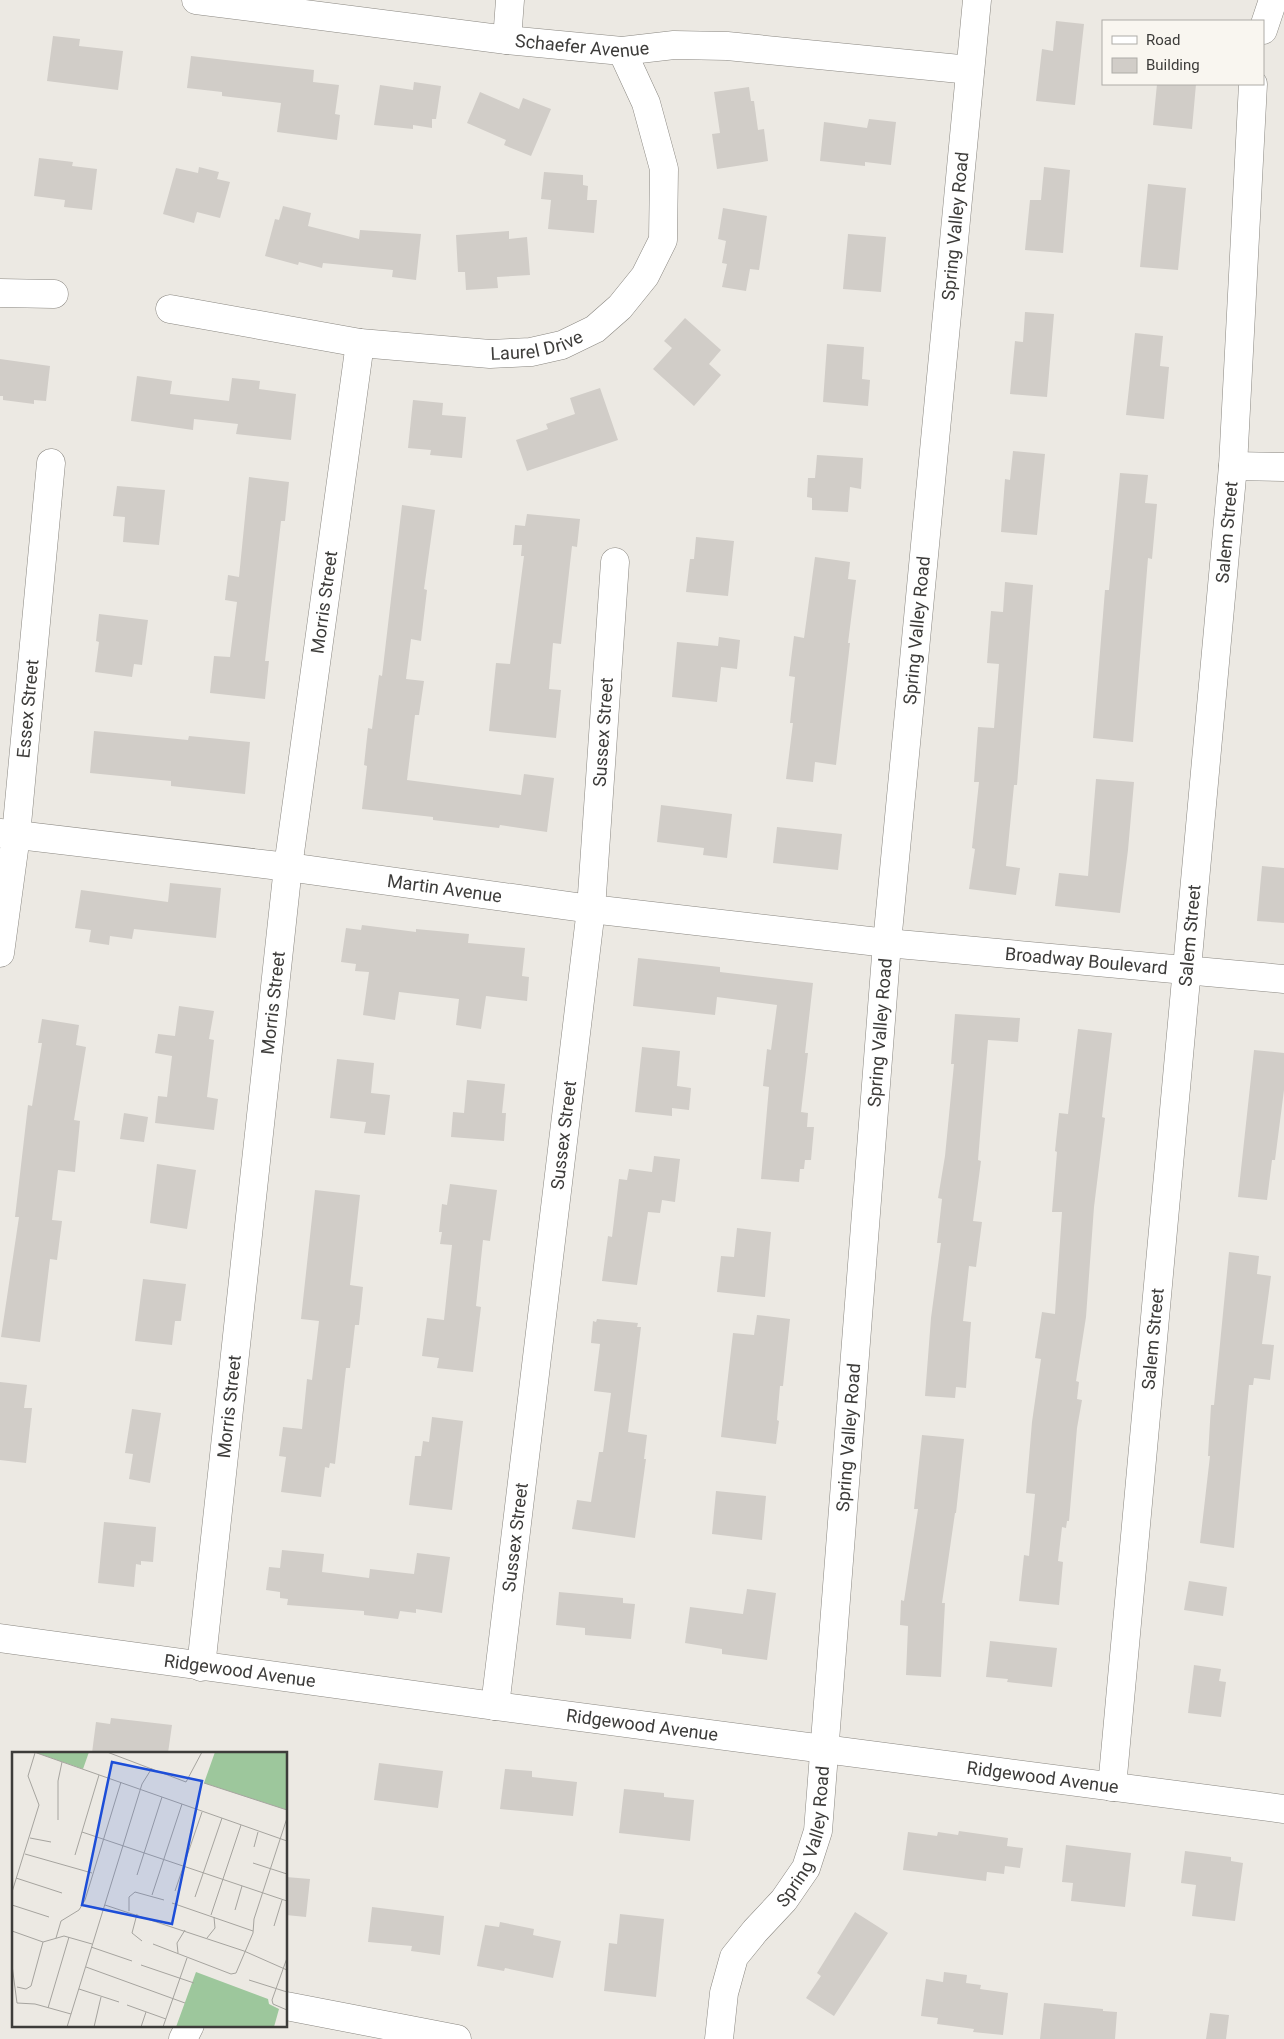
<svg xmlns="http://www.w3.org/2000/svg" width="1284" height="2039" viewBox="0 0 1284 2039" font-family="Roboto,sans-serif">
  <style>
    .building { fill: #d1cdc8 }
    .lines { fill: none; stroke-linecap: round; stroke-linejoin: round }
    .minor-casing { stroke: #8a8781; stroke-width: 29 }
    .minor { stroke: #fff; stroke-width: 28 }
    .labels { text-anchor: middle; stroke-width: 5; stroke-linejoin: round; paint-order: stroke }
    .street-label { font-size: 18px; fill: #3d3c3a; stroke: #f9f6f0 }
    .inset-road { fill: none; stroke: #a6a49f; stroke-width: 1 }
    .view { fill: #1d4ed8; fill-opacity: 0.15; stroke: #1d4ed8; stroke-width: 2.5 }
    .inset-edge { fill: none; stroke: #3d3c3a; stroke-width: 2.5 }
  </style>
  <rect width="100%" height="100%" fill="#ece9e3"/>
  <path class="building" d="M 1056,21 L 1084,24 L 1075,105 L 1036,101 L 1042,49 L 1053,51 Z
    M 53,36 L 80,39 L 79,46 L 123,51 L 118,90 L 47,81 Z
    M 191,56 L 314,70 L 313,82 L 339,85 L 335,114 L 340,115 L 337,140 L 277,132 L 281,103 L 222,96 L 222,92 L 187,88 Z
    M 414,82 L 441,86 L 436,119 L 432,119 L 432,128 L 413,125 L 413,129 L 374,125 L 380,85 L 413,90 Z
    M 1157,84 L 1196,84 L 1192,129 L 1153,125 Z
    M 749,87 L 751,101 L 754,101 L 758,130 L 764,129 L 768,161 L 717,169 L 712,134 L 720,133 L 714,92 Z
    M 480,92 L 519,109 L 523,98 L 551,109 L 531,156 L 504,145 L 506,140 L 467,123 Z
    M 869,119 L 896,122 L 891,165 L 865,162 L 865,166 L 820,161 L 824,122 L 867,128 Z
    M 39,158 L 73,162 L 72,166 L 97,169 L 92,210 L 64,207 L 65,200 L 34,196 Z
    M 199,167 L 219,172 L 217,179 L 230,182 L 220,218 L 197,212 L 194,223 L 163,214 L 176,168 L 198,173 Z
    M 1044,167 L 1070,170 L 1063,253 L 1025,250 L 1030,200 L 1041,200 Z
    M 544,172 L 583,175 L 583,185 L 588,186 L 587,200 L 597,200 L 594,233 L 548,229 L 551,200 L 541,199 Z
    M 1148,184 L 1186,188 L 1178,270 L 1140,267 Z
    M 283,206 L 311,213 L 308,226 L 359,239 L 360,230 L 421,234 L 416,280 L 392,277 L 393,270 L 323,263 L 322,268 L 299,262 L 298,265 L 265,256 L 275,219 L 279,220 Z
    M 723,208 L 767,216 L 759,270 L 750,269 L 746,291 L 722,287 L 727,264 L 722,263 L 726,241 L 718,239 Z
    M 509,231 L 509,239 L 527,237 L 530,275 L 497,277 L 498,288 L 466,290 L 465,272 L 458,272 L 456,235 Z
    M 848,234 L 886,237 L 881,292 L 843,289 Z
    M 1025,312 L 1054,314 L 1047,397 L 1010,394 L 1015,341 L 1023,342 Z
    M 685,318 L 721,350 L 709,364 L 721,375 L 694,406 L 653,369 L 672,348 L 664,341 Z
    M 1135,333 L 1163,336 L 1160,366 L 1169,367 L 1164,419 L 1126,415 Z
    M 827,344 L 864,347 L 862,379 L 870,380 L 868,406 L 823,402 Z
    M 0,359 L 50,366 L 46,401 L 34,400 L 34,404 L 3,400 L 3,396 L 0,396 Z
    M 137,376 L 172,381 L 170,394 L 229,401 L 232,378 L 260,381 L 259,389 L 296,394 L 291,440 L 236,434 L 238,424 L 194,419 L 193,430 L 131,421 Z
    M 600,388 L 618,440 L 527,471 L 516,440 L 548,429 L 546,424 L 575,414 L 570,398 Z
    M 413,400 L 443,403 L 442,415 L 466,417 L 462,458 L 430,455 L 431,450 L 408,448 Z
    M 1013,451 L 1045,454 L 1037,535 L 1001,532 L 1005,479 L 1010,480 Z
    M 817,455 L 863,458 L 861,489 L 850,487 L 848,512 L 812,510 L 812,498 L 807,497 L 808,478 L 815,478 Z
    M 1120,473 L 1148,475 L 1145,503 L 1157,504 L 1152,559 L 1148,558 L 1133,742 L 1093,738 L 1105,590 L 1109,590 Z
    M 249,477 L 289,482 L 285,521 L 281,521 L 265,661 L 269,661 L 265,699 L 210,693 L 214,656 L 230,657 L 237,602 L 225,600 L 228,575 L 239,577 Z
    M 117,486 L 165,490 L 159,545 L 123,542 L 125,517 L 113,516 Z
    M 402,505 L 435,510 L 424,589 L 427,590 L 421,641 L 411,639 L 406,679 L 424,681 L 419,715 L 415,715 L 407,780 L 521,795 L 524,774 L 554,778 L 547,832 L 500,825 L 499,828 L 433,820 L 433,817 L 362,809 L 367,766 L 364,765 L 368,728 L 372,729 L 379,675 L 382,676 Z
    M 527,514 L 580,519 L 577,547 L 572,546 L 561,644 L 553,643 L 549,689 L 561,690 L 556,738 L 489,731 L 496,663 L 510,664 L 524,556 L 521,556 L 522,545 L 513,545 L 515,525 L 525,526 Z
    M 696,537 L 734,541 L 728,596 L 686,592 L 690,559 L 694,559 Z
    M 815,557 L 850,562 L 848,579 L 856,580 L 848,643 L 850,643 L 836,765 L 815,762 L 813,782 L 786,779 L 793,723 L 790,723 L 795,677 L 789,676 L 794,636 L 804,638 Z
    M 1005,582 L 1033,585 L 1017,785 L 1014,785 L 1006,866 L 1020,868 L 1016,895 L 969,889 L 975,849 L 972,848 L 979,782 L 974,782 L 978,727 L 994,728 L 999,664 L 987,663 L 991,611 L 1003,612 Z
    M 99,614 L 148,620 L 142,665 L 134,664 L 132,677 L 95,672 L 99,642 L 96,641 Z
    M 719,637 L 740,640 L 737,669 L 721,667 L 717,702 L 672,697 L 677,642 L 718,646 Z
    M 94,731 L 188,740 L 189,736 L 250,742 L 245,794 L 171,786 L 171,781 L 90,773 Z
    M 1096,779 L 1134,782 L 1128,850 L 1120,913 L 1055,906 L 1059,873 L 1088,876 Z
    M 661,805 L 732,814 L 727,858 L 703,855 L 704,848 L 657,842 Z
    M 777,827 L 842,834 L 838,870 L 773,863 Z
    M 1262,866 L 1284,868 L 1284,923 L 1257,921 Z
    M 170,883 L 221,888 L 216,938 L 134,929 L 132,939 L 110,936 L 109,945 L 89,942 L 91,930 L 75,928 L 81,890 L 168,902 Z
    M 362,925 L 416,932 L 416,929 L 469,934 L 468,943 L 525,948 L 522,976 L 529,977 L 527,1001 L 486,996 L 481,1029 L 456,1025 L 459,999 L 399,992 L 395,1020 L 363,1015 L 369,972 L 355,971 L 356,964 L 341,962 L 346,928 L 361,930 Z
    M 638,958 L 720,967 L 720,972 L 813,983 L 805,1053 L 808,1053 L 801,1112 L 808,1113 L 807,1127 L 814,1127 L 811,1160 L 805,1160 L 804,1169 L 800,1169 L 799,1182 L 761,1179 L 769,1087 L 763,1086 L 767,1049 L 771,1050 L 777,1005 L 717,997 L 715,1015 L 633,1006 Z
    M 179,1006 L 214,1011 L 209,1039 L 214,1040 L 207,1097 L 218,1099 L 214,1130 L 155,1123 L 158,1096 L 167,1097 L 172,1056 L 155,1053 L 158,1034 L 175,1036 Z
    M 955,1014 L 1020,1018 L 1018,1042 L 988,1040 L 978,1160 L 981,1161 L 973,1221 L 982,1222 L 976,1267 L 969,1266 L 963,1321 L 971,1322 L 966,1388 L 956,1387 L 955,1398 L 925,1396 L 931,1318 L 941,1243 L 937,1243 L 942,1199 L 938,1198 L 945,1156 L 954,1064 L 951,1064 Z
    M 42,1019 L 79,1025 L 76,1045 L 86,1047 L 74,1120 L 80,1121 L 75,1172 L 58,1170 L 52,1220 L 62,1221 L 57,1260 L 50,1259 L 40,1342 L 1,1337 L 19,1217 L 15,1217 L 28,1105 L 32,1106 L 42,1043 L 38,1043 Z
    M 1078,1029 L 1112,1033 L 1102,1117 L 1105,1118 L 1094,1207 L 1086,1317 L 1076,1381 L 1079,1382 L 1077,1399 L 1082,1400 L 1077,1428 L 1069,1521 L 1067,1521 L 1066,1528 L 1062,1527 L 1058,1561 L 1063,1562 L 1059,1605 L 1019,1601 L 1024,1555 L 1029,1556 L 1035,1494 L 1026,1493 L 1032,1422 L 1041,1359 L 1035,1358 L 1042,1312 L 1055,1314 L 1062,1212 L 1052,1212 L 1057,1152 L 1055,1151 L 1059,1113 L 1068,1114 Z
    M 642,1047 L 680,1051 L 677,1086 L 691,1088 L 689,1110 L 672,1108 L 672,1116 L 635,1112 Z
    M 1254,1050 L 1284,1053 L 1284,1090 L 1275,1160 L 1272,1160 L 1267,1200 L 1238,1197 Z
    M 337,1059 L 374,1063 L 371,1093 L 390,1095 L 385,1135 L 364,1133 L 366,1122 L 330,1118 Z
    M 467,1080 L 505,1084 L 502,1113 L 506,1113 L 504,1141 L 451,1137 L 453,1112 L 464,1113 Z
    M 124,1113 L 148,1117 L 144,1142 L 120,1139 Z
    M 654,1156 L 680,1159 L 675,1202 L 662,1200 L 660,1213 L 648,1212 L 637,1285 L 602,1281 L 608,1236 L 612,1237 L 619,1179 L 627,1180 L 629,1169 L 652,1172 Z
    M 157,1164 L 196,1170 L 187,1229 L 150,1223 Z
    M 450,1184 L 497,1190 L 490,1241 L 483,1240 L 476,1306 L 481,1307 L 473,1372 L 437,1368 L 439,1358 L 422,1356 L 427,1318 L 444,1320 L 452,1245 L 440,1244 L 442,1232 L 439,1232 L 442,1204 L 447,1205 Z
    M 315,1190 L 360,1195 L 350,1285 L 363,1287 L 359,1325 L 355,1325 L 350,1368 L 346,1368 L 335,1464 L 330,1463 L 329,1468 L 325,1467 L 321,1497 L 281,1492 L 286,1457 L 279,1456 L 283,1427 L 302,1429 L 307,1379 L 312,1380 L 319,1321 L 301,1319 Z
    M 737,1228 L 771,1232 L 765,1297 L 717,1292 L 721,1256 L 734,1257 Z
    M 1229,1252 L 1259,1256 L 1257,1274 L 1271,1276 L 1262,1344 L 1274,1345 L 1270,1380 L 1254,1378 L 1253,1385 L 1249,1385 L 1234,1548 L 1200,1543 L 1210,1456 L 1208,1456 L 1211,1405 L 1214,1405 Z
    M 143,1279 L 186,1284 L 181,1321 L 175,1321 L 172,1345 L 135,1341 Z
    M 757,1315 L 790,1319 L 783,1386 L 780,1386 L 777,1420 L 779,1421 L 776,1444 L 721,1437 L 733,1333 L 754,1335 Z
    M 597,1319 L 638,1323 L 637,1327 L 641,1327 L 628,1432 L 647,1435 L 644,1459 L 646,1459 L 635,1538 L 572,1529 L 577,1500 L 591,1502 L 599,1452 L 603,1452 L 611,1393 L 594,1391 L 600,1344 L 591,1343 L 593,1321 L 596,1322 Z
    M 0,1382 L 27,1385 L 24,1408 L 32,1408 L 26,1463 L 0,1460 Z
    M 132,1409 L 161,1413 L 150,1483 L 129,1479 L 133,1454 L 125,1453 Z
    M 432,1417 L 463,1421 L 452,1510 L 409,1505 L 415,1456 L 421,1456 L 423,1441 L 429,1442 Z
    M 922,1435 L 964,1439 L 956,1513 L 955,1513 L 942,1603 L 945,1603 L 941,1677 L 906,1675 L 908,1626 L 900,1625 L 901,1600 L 904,1601 L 918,1509 L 914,1509 Z
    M 716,1491 L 766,1496 L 762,1540 L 712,1534 Z
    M 104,1522 L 156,1527 L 153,1562 L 141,1561 L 141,1565 L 136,1564 L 134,1587 L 98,1583 Z
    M 282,1550 L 324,1554 L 322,1572 L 369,1578 L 370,1569 L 414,1574 L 417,1553 L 450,1557 L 442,1613 L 416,1609 L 416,1613 L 400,1611 L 398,1619 L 364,1615 L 364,1611 L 287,1605 L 288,1599 L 280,1598 L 280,1592 L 266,1590 L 269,1567 L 280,1568 Z
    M 1189,1581 L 1227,1587 L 1223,1616 L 1184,1610 Z
    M 747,1589 L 776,1593 L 767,1660 L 722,1654 L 722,1649 L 685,1643 L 690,1607 L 743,1614 Z
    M 559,1592 L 623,1598 L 623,1603 L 635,1604 L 631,1639 L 585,1635 L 585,1628 L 556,1625 Z
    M 990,1641 L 1057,1648 L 1052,1687 L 1007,1682 L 1008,1679 L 986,1677 Z
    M 1194,1665 L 1221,1669 L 1219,1681 L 1226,1682 L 1221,1717 L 1188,1713 Z
    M 111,1718 L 172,1725 L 168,1753 L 92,1753 L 96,1722 L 110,1724 Z
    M 379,1763 L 443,1771 L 438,1808 L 374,1800 Z
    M 505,1769 L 532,1771 L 532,1777 L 577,1782 L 573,1816 L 500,1809 Z
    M 624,1789 L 664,1793 L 664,1797 L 694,1800 L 690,1841 L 619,1833 Z
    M 959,1831 L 1008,1838 L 1007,1846 L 1023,1848 L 1020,1868 L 1005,1866 L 1004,1874 L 987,1872 L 986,1881 L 903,1870 L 908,1832 L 937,1836 L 938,1832 L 958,1835 Z
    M 1066,1845 L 1131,1853 L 1125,1907 L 1071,1901 L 1073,1883 L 1062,1882 Z
    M 1185,1851 L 1231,1857 L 1231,1861 L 1243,1863 L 1235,1921 L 1192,1916 L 1196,1885 L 1181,1883 Z
    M 286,1877 L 310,1879 L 306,1917 L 286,1915 Z
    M 372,1907 L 444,1916 L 440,1955 L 411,1951 L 412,1946 L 368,1942 Z
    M 855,1912 L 888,1933 L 834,2016 L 806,1998 L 821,1976 L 817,1973 Z
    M 620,1914 L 664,1919 L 656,1997 L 604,1991 L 609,1943 L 617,1944 Z
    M 500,1922 L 534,1929 L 533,1935 L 561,1941 L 553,1978 L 505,1968 L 504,1971 L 477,1966 L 485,1925 L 499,1927 Z
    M 944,1972 L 967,1975 L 966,1983 L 981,1985 L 980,1989 L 1008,1993 L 1003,2035 L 973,2032 L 974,2029 L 937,2024 L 938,2018 L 921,2016 L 926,1979 L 943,1982 Z
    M 1044,2003 L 1103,2009 L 1103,2011 L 1117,2012 L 1115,2039 L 1040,2039 Z
    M 1210,2013 L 1229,2015 L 1226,2039 L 1206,2039 Z"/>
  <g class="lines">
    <defs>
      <g id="minor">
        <path id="s1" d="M 196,0 L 507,40 L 622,51 L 674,45 L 727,46 L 970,70"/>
        <path d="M 1263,30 L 1273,0"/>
        <path d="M 507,40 L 510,0"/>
        <path d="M 0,293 L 54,294"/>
        <path id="s2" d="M 170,309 L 360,343 L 490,354 L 531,352 L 562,345 L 595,329 L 620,307 L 645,276 L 663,240 L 664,169 L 646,103 L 622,51"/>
        <path d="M 1233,466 L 1284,467"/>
        <path id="s3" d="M 0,833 L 288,867 L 591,909 L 887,943 L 1284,979"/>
        <path id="s4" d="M 0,953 L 16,835 L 51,463"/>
        <path id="s5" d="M 0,1638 L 495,1706 L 1284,1809"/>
        <path id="s6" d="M 201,1667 L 288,867 L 360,343"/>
        <path id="s7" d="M 495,1706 L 591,909 L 615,562"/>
        <path id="s8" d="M 1112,1787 L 1233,466 L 1253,84"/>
        <path d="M 286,2006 L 457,2039"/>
        <path d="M 183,2039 L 190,2025"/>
        <path id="s9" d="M 719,2039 L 724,1993 L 734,1957 L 755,1931 L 784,1900 L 806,1868 L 818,1831 L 887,943 L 977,0"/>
      </g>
    </defs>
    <use href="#minor" class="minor-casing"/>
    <use href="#minor" class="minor"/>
  </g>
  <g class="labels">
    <g class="street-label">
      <text dy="6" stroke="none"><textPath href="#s1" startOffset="389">Schaefer Avenue</textPath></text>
      <text dy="6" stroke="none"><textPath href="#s9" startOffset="1848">Spring Valley Road</textPath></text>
      <text dy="6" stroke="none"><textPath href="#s2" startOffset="371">Laurel Drive</textPath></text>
      <text dy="6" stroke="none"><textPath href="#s8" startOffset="1260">Salem Street</textPath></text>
      <text dy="6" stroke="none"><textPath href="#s6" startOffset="1072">Morris Street</textPath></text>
      <text dy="6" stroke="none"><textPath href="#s9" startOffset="1442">Spring Valley Road</textPath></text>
      <text dy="6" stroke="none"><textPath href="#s4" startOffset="246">Essex Street</textPath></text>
      <text dy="6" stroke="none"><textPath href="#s7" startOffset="980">Sussex Street</textPath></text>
      <text dy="6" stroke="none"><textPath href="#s3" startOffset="448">Martin Avenue</textPath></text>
      <text dy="6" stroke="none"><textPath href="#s8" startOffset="855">Salem Street</textPath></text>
      <text dy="6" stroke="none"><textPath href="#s3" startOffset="1094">Broadway Boulevard</textPath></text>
      <text dy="6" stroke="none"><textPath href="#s6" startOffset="668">Morris Street</textPath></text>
      <text dy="6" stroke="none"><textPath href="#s9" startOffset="1038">Spring Valley Road</textPath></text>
      <text dy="6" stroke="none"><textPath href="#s7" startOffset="575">Sussex Street</textPath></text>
      <text dy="6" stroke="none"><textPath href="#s8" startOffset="450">Salem Street</textPath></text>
      <text dy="6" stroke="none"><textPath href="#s6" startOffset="262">Morris Street</textPath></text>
      <text dy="6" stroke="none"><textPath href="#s9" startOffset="632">Spring Valley Road</textPath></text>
      <text dy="6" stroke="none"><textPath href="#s7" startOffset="170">Sussex Street</textPath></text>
      <text dy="6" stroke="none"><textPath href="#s5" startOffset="242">Ridgewood Avenue</textPath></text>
      <text dy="6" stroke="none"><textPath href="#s5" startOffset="648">Ridgewood Avenue</textPath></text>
      <text dy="6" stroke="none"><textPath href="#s5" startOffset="1052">Ridgewood Avenue</textPath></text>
      <text dy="6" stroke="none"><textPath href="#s9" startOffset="228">Spring Valley Road</textPath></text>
    </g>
  </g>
  <g transform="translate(12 1752)">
    <rect width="275" height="275" fill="#ece9e3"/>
    <path d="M 22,0 L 77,0 L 71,17 ZM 203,0 L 275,0 L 275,58 L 192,31 ZM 184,220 L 256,247 L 257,252 L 267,257 L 262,275 L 164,275 Z" fill="#9dc79c"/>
    <path class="inset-road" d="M 22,0 L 275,89M 95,0 L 174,30 L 190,0M 192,31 L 275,58M 46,68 L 46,29 L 50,10M 70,80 L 275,149M 18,86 L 39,90M 242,95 L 246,80M 13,102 L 80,121M 63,103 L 87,23M 241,111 L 275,122M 125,123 L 150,45M 4,126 L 50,141M 163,139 L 190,60M 0,140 L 27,53 L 16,24 L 23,1M 140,143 L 170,52M 183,145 L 210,66M 160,151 L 241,179M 0,153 L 37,165M 93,153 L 232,199 L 275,218M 223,158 L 230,134M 117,159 L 117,145 L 123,140 L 152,148M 125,162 L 120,181 L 130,189M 199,163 L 229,73M 262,174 L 270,148M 0,179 L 31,190 L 52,184 L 80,192M 44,186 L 49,169 L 67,158 L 73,148 L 109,30M 195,186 L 203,176 L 202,165M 141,192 L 219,222 L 224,221 L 241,181 L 242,167 L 275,66M 79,195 L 120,209M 166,201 L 165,191 L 173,178M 275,206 L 260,248 L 261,252 L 275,258M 0,213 L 5,251 L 23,252 L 59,262M 129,213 L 182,231M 74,215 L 173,251M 237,228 L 275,240M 5,235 L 14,237 L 19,234 L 31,190M 67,237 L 107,250M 115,253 L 154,267M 36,256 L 57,185M 55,275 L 130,32 L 140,16M 82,275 L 89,245M 129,275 L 134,260M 151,275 L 175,206"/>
    <path class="view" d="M 100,10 L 190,29 L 160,172 L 70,153 Z"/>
    <rect width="275" height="275" class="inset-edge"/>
  </g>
  <rect x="1102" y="20" width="162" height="65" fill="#f9f6f0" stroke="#aeaca7"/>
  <rect x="1112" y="36" width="25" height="8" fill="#ffffff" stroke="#aeaca7"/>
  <text x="1146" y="45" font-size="15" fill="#3d3c3a">Road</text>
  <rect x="1112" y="58" width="25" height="15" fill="#d1cdc8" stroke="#aeaca7"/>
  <text x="1146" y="70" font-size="15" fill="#3d3c3a">Building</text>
</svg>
